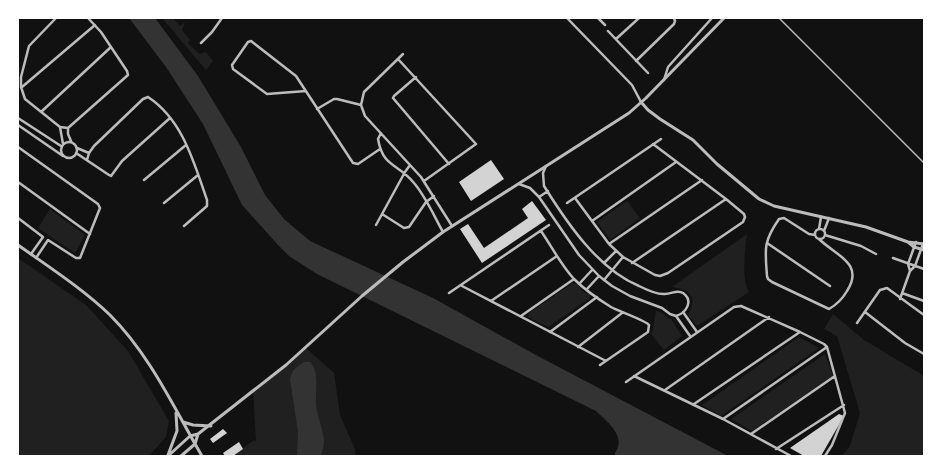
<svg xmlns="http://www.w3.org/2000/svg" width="942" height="474" viewBox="0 0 942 474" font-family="'DejaVu Sans',sans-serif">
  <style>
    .green { fill: #202020 }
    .water { fill: #333 }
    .building { fill: #d3d3d3 }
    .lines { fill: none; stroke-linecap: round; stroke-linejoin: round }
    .service { stroke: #bcbcbc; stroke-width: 1.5 }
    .minor { stroke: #bcbcbc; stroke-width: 2.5 }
    .tertiary { stroke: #bcbcbc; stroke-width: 3 }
  </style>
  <rect width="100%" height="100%" fill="#111"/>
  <path class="green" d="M 162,18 L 173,18 L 180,26 L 185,22 L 182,30 L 190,40 L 188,43 L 199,54 L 206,52 L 213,61 L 206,70 Z
    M 627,201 L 640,218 L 610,240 L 597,222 Z
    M 50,209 L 85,235 L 75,253 L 38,228 Z
    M 747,234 C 745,250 741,278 749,292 L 697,326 L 688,315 C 698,297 690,289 672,287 Z
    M 18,258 L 86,305 L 128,351 L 169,421 L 166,437 L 149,456 L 18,456 Z
    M 573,283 L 579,285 C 580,291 583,292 589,294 L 590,296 L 589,299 L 548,327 L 528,317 L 529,313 Z
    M 656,311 C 663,312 665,317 671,319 L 682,336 L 664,350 L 651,334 L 653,329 Z
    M 833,314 L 864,340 L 924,376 L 924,456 L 842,456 L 850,446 L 860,413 L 837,336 L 824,329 Z
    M 799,337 L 819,348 L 721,416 L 702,405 Z
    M 306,348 L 334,373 L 340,415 L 355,449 L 355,456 L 233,456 L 254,440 L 256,441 L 253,392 Z
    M 825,354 L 833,376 L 752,431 L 731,419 Z"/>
  <path class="water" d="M 129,18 L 155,18 L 198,76 L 241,147 L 265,195 L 284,219 L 310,241 L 433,298 L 534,354 L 728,456 L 615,456 L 615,453 C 627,436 607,422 596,411 L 317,274 L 289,256 L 279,246 L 242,205 L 203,124 L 166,67 Z
    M 304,362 L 310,362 C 320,372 315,391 316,404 C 317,417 323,428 324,441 C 324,446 322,451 321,456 L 297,456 L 298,432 L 290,379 C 292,370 296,367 304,362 Z"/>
  <path class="building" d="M 491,160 L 504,179 L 471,201 L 459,182 Z
    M 532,201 L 546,220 L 482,263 L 460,229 L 468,224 L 484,248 L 528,218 L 522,209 Z
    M 839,414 L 844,416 L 821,456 L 804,456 L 790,448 Z
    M 223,429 L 227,433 L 213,443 L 210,439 Z
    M 239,442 L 243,449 L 233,456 L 225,456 L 223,453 Z"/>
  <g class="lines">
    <path class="service" d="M 779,18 L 924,163"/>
    <path class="minor" d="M 56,18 L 29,46 L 21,77 L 21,87 L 25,99 L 60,127 L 68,128
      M 567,18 L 632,85 L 641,102
      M 598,18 L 605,25
      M 608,31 L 648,73
      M 616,39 L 639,18
      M 201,43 L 212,32 L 222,18
      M 403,54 L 364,92 L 361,105 L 365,116 L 421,177 L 452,226
      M 398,59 L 476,144 L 424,181
      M 636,61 L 674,24 L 675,21 L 674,18
      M 416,77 L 394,96 L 393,98 L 449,164
      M 664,80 L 668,67 L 712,18
      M 22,87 L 95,25
      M 306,91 L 267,94 L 233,69 L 232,65 L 248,42 L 251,41 L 296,76 L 353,163 L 358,164 L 380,149
      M 317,109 L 334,99 L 337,99 L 361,105
      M 41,112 L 111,47
      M 18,118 L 61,146
      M 18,125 L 63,156
      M 60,127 L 63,144
      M 68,128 L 128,75 L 127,71 L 101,32 L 88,18
      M 68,128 L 68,134 L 71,141
      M 381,133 L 378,139 C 383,168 398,163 414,183 C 426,197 434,216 443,232
      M61 150a8 8 0 1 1 16 0a8 8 0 1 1-16 0Z
      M 18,147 L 98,204 L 100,208 L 80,258 L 76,258 L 48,240 L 36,258
      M 77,148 L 89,153
      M 76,153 L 109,175 L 111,176 L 122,161 L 170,118
      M 87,160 L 89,153 L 94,146 L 143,99 L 148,97 C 183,120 194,163 207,200 L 207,206 L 184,226
      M 144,180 L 186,145
      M 18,182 L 90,234
      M 519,184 L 530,188 L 539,197 L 579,255 L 599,276 L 612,286 L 630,296 L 662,308 L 670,314 L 676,316 C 686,313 694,301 683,293 C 677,289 672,294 665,294 C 657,295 647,290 639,286 C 598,269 567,223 544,186 L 543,173 L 546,166
      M 539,197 L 548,191
      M 575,198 L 609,244 L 623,257 L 655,275 L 660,276 L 668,273 L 743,222 L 745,217 L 744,214 L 726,199 L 653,144
      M 164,203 L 198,175
      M 567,203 L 661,139
      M 382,214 L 404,228 L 409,227 L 426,202 L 434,196
      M 18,218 L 43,237 L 31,254
      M 592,221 L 676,162
      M 376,225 L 405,172 L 410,165
      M 819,229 L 821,217
      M815 234a5 5 0 1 1 10 0a5 5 0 1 1-10 0Z
      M 541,231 C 552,247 561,265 574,279 C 584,289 598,299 611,307 C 618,311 647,321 649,325 L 648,332 L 600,365
      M 824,231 L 829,218
      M 815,235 L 809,234 L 784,218 L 779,219 C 763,242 765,249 767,276 L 768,279 L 772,282 L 829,309 C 836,305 843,298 847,291 C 865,263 835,255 819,239
      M 825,235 L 861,246 L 876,254
      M 767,243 L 830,286
      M 609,244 L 702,180
      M 893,258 L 924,269
      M 604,263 L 616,251
      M 632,263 L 726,199
      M 910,271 L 908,264 L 916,242
      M 604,280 L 623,257
      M 580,283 L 592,270
      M 462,286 L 606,361
      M 587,289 L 599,276
      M 449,293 L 549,225
      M 902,293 L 924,301
      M 900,299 L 910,271 L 915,266 L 923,244
      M 491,301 L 557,256
      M 683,312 L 697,332
      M 865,312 L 905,343 L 924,354
      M 521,316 L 574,279
      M 676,316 L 690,336
      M 857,323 L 880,290 L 887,288 L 924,315
      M 550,332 L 597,297
      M 578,347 L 622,313
      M 634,376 L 723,419 L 791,456
      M 626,382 L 734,307 L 741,306 L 800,332 L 824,344 L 827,347 L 845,413 L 832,445 L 825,456
      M 665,390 L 769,317
      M 694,404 L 800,332
      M 723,419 L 827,347
      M 751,434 L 835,376
      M 776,449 L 844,405"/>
    <path class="tertiary" d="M 641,102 L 648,110 L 660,119 L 693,140 L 717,164 L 759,199 L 774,206 L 866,227 L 908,242 L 924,244
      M 908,242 L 914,247 L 924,250
      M 18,245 C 49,267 83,289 110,315 C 150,355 174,408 202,456
      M 183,422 L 193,425 L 211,426
      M 168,455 L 177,431 L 176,413
      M 168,456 L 190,436 L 198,434 L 286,365 L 362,296 L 403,262 L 443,232 L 629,113 L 646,98 L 724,18
      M 181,456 L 195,444 L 198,434"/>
  </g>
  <rect width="942" height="474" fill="none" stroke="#ffffff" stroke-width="38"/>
</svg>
